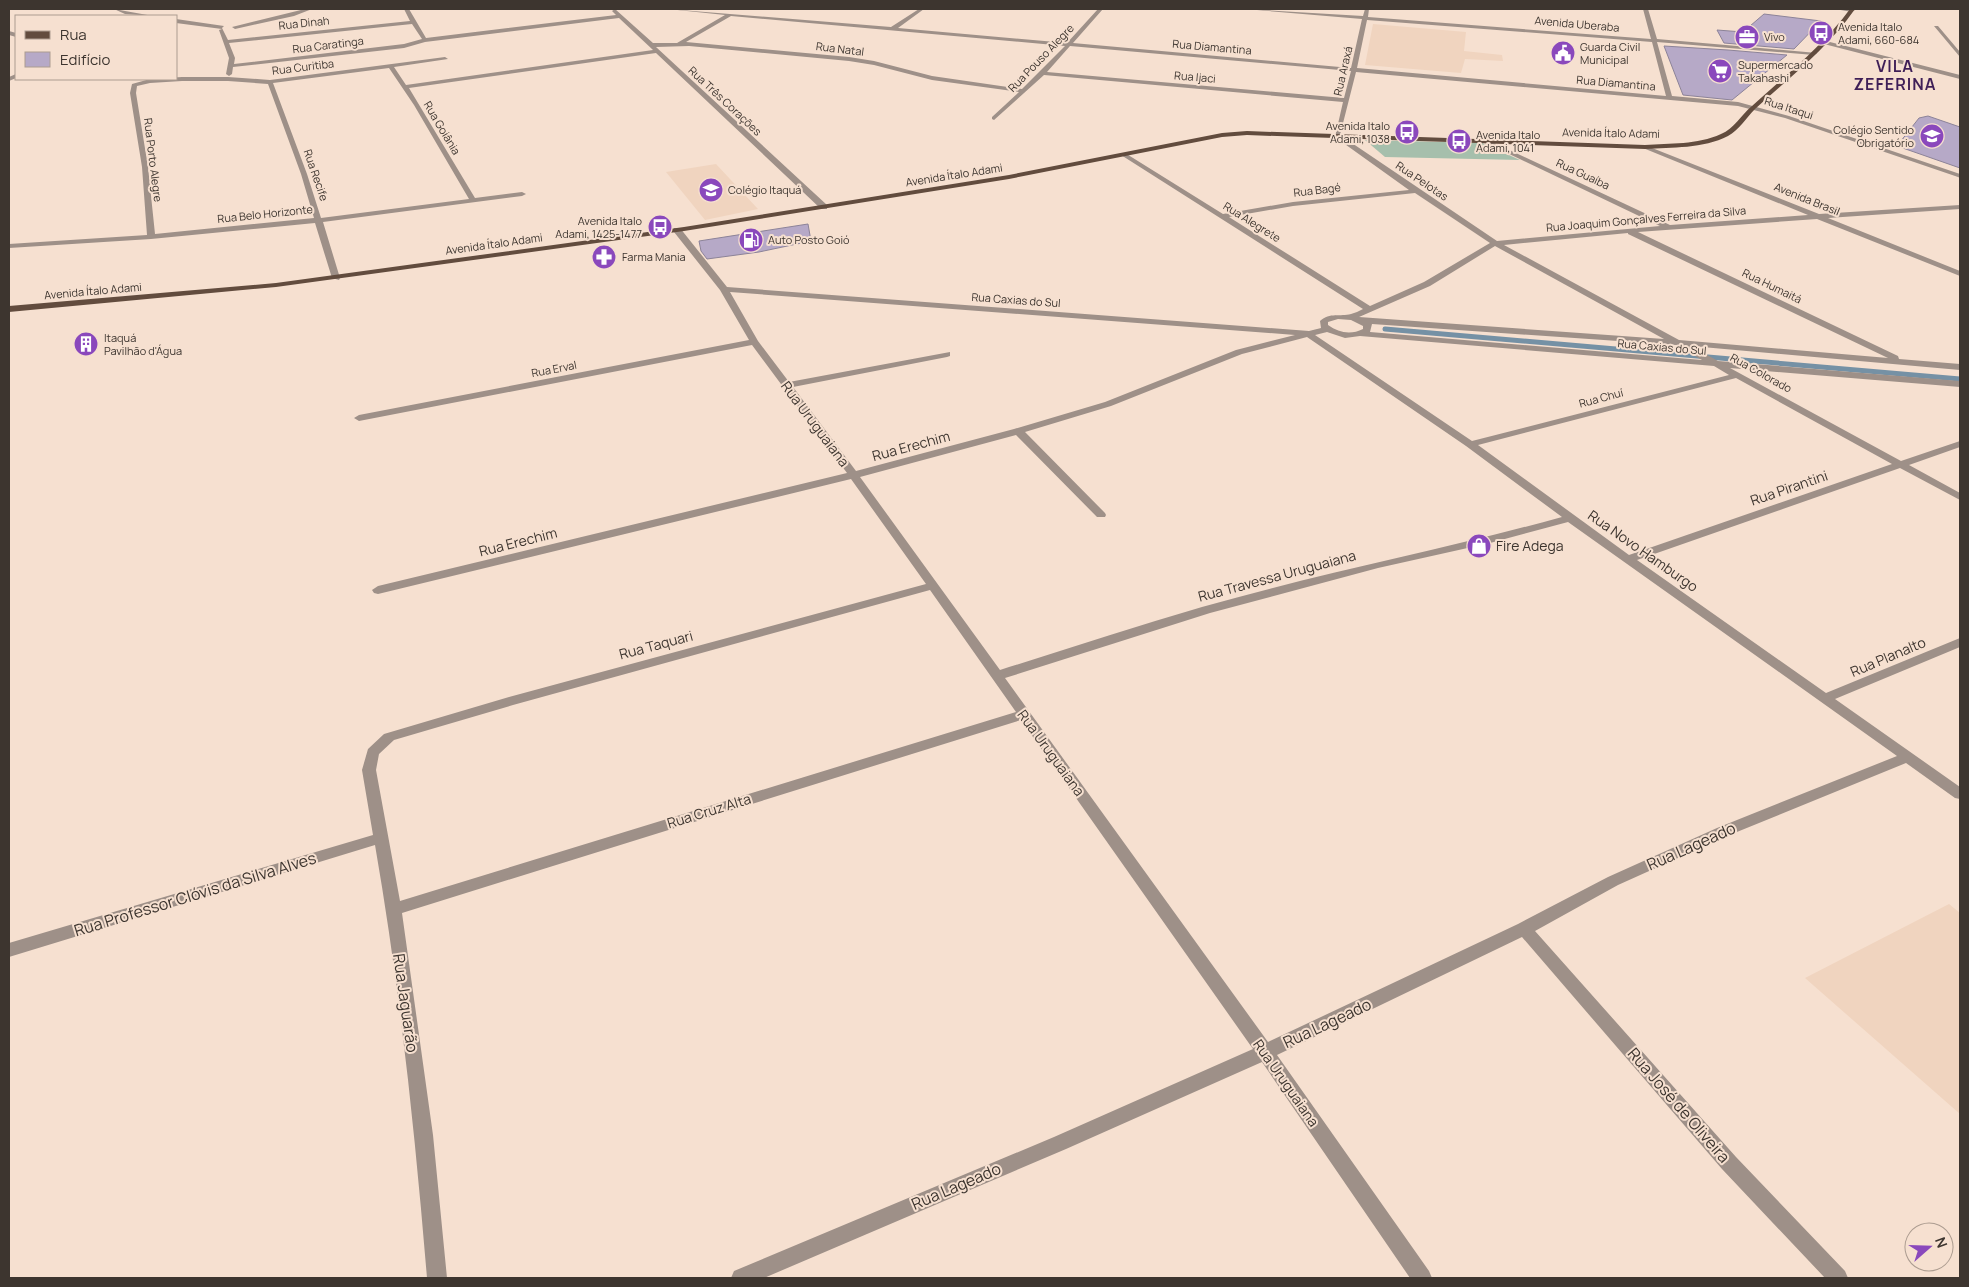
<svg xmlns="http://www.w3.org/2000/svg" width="1969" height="1287" viewBox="0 0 1969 1287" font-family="Manrope,sans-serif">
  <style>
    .built { fill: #f0d4bf }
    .green { fill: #a6bfac }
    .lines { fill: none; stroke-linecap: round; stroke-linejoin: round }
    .stream { stroke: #7591a5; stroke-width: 5 }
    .building { fill: #b6a9c7; stroke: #8c8398 }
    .minor { fill: #9e9088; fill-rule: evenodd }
    .major { fill: #624c3e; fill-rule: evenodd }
    .labels { text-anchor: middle; stroke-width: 4; stroke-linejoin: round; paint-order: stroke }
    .far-street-label { font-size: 11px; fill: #3d352f; stroke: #f6e0d0 }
    .far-poi-label { font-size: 11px; fill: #3d352f; stroke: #f6e0d0; text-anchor: start }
    .street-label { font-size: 14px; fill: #3d352f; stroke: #f6e0d0 }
    .poi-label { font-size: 14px; fill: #3d352f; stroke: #f6e0d0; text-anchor: start }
    .far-district-label { font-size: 16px; font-weight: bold; letter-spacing: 1px; fill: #3f1f57; stroke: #f6e0d0 }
    .near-street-label { font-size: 16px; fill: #3d352f; stroke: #f6e0d0 }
  </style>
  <rect width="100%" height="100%" fill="#f6e0d0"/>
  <path class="built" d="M 1373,24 L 1466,32 L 1464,51 L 1502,55 L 1503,61 L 1465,59 L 1461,73 L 1365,65 Z
    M 716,164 L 758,209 L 705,220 L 666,172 Z
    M 1949,904 L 1960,913 L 1960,1114 L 1805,978 Z"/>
  <path class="green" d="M 1365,140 L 1482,143 L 1520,160 L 1385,157 Z"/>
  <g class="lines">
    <path class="stream" d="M 1385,329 L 1960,379"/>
  </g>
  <path class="building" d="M 1764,14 L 1821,21 L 1794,49 L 1724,43 L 1717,30 L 1743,32 Z
    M 1664,46 L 1728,50 L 1787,55 L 1732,100 L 1683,95 Z
    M 1928,116 L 1960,127 L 1960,168 L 1897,146 L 1919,118 Z
    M 808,224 L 811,241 L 759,252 L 707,259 L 701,251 L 699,241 Z"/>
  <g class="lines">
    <path class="minor" d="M 114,9 L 153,16 L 125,14 Z
      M 305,9 L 312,9 L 294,16 L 235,29 L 232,27 Z
      M 404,9 L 409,9 L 426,38 L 616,15 L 612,11 L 615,9 L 653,43 L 677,43 L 725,15 L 668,9 L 891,27 L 919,9 L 924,9 L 898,28 L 1067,43 L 1098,9 L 1103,9 L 1073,43 L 1351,68 L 1362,19 L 1245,9 L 1363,16 L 1365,9 L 1369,9 L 1368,17 L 1651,39 L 1643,9 L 1648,9 L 1657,39 L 1817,53 L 1814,55 L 1657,42 L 1672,96 L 1738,102 L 1789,116 L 1960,174 L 1960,178 L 1958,177 L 1785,118 L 1738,106 L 1356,72 L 1340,135 L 1497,241 L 1660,226 L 1484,142 L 1483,141 L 1486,139 L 1670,225 L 1808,215 L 1643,148 L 1643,146 L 1647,146 L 1819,214 L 1960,205 L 1960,209 L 1828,218 L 1960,271 L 1960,276 L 1817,219 L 1638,232 L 1898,356 L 1899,359 L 1960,364 L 1960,370 L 1691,346 L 1718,361 L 1960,381 L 1960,387 L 1730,368 L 1901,461 L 1960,441 L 1960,447 L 1909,465 L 1960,493 L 1960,500 L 1900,468 L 1637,560 L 1826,693 L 1960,638 L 1960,647 L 1835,699 L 1960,787 L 1960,799 L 1955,798 L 1906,763 L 1727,836 L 1618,885 L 1535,931 L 1736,1157 L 1845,1271 L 1848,1278 L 1825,1278 L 1722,1169 L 1522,937 L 1277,1055 L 1429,1271 L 1432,1278 L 1410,1278 L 1262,1062 L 1066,1149 L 764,1278 L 731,1278 L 734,1271 L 1054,1137 L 1253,1049 L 1021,720 L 402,913 L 433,1135 L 447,1278 L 427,1278 C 415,1133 400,989 375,845 L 9,957 L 9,943 L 373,835 L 362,770 L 368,749 L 384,734 L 509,697 L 926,584 L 851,479 L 378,594 L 374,593 L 372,590 L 378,586 L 847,473 L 752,345 L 359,421 L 354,418 L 359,415 L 749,340 L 720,290 L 674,232 L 674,228 L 680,228 L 727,287 L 1309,331 L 1321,328 L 1320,321 C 1330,312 1340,317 1351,314 C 1355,313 1359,311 1363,309 L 1121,155 L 1121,153 L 1125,153 L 1223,214 L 1293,202 L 1409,190 L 1335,137 L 1343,102 L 1044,75 L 994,120 L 992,119 L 992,117 L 1019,92 L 932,80 L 874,65 L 849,61 L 689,46 L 656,47 L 827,205 L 827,209 L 821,209 L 656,53 L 409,88 L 475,198 L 522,192 L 526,194 L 522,196 L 323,222 L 340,278 L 339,280 L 332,278 L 315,223 L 151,239 L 9,248 L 9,244 L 147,235 L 142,167 L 130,93 L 132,84 L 150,79 L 182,77 L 228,77 L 270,80 L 445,57 L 448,59 L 394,67 L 406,85 L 653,50 L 619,18 L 425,42 L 404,48 L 233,67 L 232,74 L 229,76 L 226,74 L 229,58 L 219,30 L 222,29 L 176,23 L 176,19 L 224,26 L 222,28 L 228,40 L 410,21 ZM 731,16 L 1065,46 L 1022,89 L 932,76 L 874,61 L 849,57 L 686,42 ZM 1367,20 L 1652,42 L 1666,96 L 1357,68 ZM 412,24 L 422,39 L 404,44 L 234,64 L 235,58 L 229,43 ZM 1070,46 L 1351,71 L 1344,98 L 1047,72 ZM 389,68 L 414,105 L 469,199 L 321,218 L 307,174 L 273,83 ZM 182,81 L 228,81 L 268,84 L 301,174 L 314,218 L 155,234 L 148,167 L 136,93 L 137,86 L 150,83 ZM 1415,193 L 1490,243 L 1424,282 L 1370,306 L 1229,217 L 1293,206 ZM 1628,233 L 1628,234 L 1888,358 L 1679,340 L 1504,245 ZM 1495,246 L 1664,339 L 1359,317 L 1430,286 ZM 730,292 L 1295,335 L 1236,350 L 1105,402 L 1014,429 L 856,471 L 793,387 L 947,357 L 950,356 L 950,352 L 789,382 L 758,341 ZM 1338,319 L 1351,320 L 1363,326 L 1363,329 C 1351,335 1339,333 1328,325 L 1328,322 ZM 1372,324 L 1676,345 L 1702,360 L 1370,332 ZM 1327,332 L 1345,338 L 1360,336 L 1714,366 L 1729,375 L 1472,441 L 1315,335 ZM 1307,337 L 1466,446 L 1562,517 C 1442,550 1321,573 1202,607 C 1134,627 1067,649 1000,670 L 860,477 L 1016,435 L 1097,517 L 1105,517 L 1106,515 L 1105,513 L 1025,432 L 1111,406 L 1242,354 ZM 1736,378 L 1892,464 L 1629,555 L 1478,445 ZM 1568,522 L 1897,756 L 1717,828 L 1608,877 L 1518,924 L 1268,1042 L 1005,678 L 1210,613 L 1378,568 L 1490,543 ZM 930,590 L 1016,712 L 400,901 L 376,770 L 379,754 L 394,740 L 513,705 Z
      M 1835,9 L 1853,9 L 1855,10 L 1852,12 Z
      M 1934,26 L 1938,26 L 1960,52 L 1960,57 Z
      M 9,31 L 16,33 L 16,37 L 9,35 Z
      M 1826,41 L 1960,75 L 1960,79 L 1824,44 Z
      M 16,74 L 16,78 L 9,81 L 9,77 Z"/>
    <path class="major" d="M 1850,9 L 1855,9 C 1827,49 1790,77 1755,109 C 1746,118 1739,130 1728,136 C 1703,149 1672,147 1645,149 L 1247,135 L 1222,137 L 1009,179 L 684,231 L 276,287 L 9,312 L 9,306 L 276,283 L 684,227 L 1009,175 L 1222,133 L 1247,131 L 1645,145 C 1670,143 1697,145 1721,134 C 1734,129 1741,115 1752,106 C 1786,75 1822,47 1850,9 Z"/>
  </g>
  <defs>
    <symbol id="bus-disc" viewBox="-11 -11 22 22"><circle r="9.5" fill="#8a48bc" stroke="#f6e0d0"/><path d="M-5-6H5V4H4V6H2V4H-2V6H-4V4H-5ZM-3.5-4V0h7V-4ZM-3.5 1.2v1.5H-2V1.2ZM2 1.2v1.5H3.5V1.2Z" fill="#fff"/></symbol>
    <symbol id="office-disc" viewBox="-11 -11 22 22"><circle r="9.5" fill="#8a48bc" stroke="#f6e0d0"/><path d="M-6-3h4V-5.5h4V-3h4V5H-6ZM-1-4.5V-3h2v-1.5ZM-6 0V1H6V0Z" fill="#fff"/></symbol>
    <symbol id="civic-disc" viewBox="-11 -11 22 22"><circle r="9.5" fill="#8a48bc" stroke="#f6e0d0"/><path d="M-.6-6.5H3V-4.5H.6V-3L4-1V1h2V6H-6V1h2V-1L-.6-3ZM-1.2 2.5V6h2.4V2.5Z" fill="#fff"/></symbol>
    <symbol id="supermarket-disc" viewBox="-11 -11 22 22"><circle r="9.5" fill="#8a48bc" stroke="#f6e0d0"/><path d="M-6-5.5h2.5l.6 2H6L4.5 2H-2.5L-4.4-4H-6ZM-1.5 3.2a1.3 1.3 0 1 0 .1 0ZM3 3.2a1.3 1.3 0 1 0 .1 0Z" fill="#fff"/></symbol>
    <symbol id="school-disc" viewBox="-11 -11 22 22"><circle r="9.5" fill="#8a48bc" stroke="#f6e0d0"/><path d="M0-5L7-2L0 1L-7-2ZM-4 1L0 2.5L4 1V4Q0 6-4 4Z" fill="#fff"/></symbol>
    <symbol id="fuel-disc" viewBox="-11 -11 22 22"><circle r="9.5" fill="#8a48bc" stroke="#f6e0d0"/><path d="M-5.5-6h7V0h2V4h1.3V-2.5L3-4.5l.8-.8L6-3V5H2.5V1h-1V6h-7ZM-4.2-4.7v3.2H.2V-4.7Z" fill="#fff"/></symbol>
    <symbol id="pharmacy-disc" viewBox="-11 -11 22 22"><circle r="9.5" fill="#8a48bc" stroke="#f6e0d0"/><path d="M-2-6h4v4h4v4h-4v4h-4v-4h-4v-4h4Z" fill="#fff"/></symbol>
    <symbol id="building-disc" viewBox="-11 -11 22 22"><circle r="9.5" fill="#8a48bc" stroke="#f6e0d0"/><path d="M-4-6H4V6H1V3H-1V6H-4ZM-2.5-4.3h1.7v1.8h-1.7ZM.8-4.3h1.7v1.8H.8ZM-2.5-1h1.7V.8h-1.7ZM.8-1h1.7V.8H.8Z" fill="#fff"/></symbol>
    <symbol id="shop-disc" viewBox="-11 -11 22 22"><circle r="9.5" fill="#8a48bc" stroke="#f6e0d0"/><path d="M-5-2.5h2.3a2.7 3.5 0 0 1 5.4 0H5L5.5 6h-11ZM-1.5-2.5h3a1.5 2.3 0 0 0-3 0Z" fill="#fff"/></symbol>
  </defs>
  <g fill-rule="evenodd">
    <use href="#bus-disc" x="1807" y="19" width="28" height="28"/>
    <use href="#office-disc" x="1733" y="23" width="28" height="28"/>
    <use href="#civic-disc" x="1549" y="39" width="28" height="28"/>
    <use href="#supermarket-disc" x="1706" y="57" width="28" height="28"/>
    <use href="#bus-disc" x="1393" y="118" width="28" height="28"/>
    <use href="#school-disc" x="1918" y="122" width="28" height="28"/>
    <use href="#bus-disc" x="1445" y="127" width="28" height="28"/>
    <use href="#school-disc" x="697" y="176" width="28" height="28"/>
    <use href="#bus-disc" x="646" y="213" width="28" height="28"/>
    <use href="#fuel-disc" x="737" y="226" width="28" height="28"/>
    <use href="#pharmacy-disc" x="590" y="243" width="28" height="28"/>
    <use href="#building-disc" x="72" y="330" width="28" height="28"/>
    <use href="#shop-disc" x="1465" y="532" width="28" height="28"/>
  </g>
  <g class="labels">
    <g class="far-street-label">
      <text transform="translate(304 23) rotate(-6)" y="4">Rua Dinah</text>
      <text transform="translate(1577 24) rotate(5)" y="4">Avenida Uberaba</text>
      <text transform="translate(328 45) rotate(-7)" y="4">Rua Caratinga</text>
      <text transform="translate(1212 47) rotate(5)" y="4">Rua Diamantina</text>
      <text transform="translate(840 49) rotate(7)" y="4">Rua Natal</text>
      <text transform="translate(1041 58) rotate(-46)" y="4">Rua Pouso Alegre</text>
      <text transform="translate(303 67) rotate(-7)" y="4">Rua Curitiba</text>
      <text transform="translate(1343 71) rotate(-77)" y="4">Rua Araxá</text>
      <text transform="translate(1195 77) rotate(5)" y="4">Rua Ijaci</text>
      <text transform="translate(1616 83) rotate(5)" y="4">Rua Diamantina</text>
      <text transform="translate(725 101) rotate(43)" y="4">Rua Três Corações</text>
      <text transform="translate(1789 108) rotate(18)" y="4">Rua Itaqui</text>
      <text transform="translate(442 128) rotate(59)" y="4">Rua Goiânia</text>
      <text transform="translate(1611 133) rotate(1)" y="4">Avenida Ítalo Adami</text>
      <text transform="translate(153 160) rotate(83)" y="4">Rua Porto Alegre</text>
      <text transform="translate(1583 174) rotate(25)" y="4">Rua Guaíba</text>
      <text transform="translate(316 175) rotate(71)" y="4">Rua Recife</text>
      <text transform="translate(954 175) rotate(-9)" y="4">Avenida Ítalo Adami</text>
      <text transform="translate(1422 181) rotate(34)" y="4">Rua Pelotas</text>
      <text transform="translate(1317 190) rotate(-7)" y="4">Rua Bagé</text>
      <text transform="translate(1807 199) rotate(22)" y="4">Avenida Brasil</text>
      <text transform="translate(265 214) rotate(-6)" y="4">Rua Belo Horizonte</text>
      <text transform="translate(1646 219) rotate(-5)" y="4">Rua Joaquim Gonçalves Ferreira da Silva</text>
      <text transform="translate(1252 222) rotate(32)" y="4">Rua Alegrete</text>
      <text transform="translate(494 244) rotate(-8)" y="4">Avenida Ítalo Adami</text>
      <text transform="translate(1772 286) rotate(26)" y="4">Rua Humaitá</text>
      <text transform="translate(93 291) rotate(-5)" y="4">Avenida Ítalo Adami</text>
      <text transform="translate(1016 300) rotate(4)" y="4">Rua Caxias do Sul</text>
      <text transform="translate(1662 347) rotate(5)" y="4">Rua Caxias do Sul</text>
      <text transform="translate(554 369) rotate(-11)" y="4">Rua Erval</text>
      <text transform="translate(1761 373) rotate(29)" y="4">Rua Colorado</text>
      <text transform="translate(1601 398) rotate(-15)" y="4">Rua Chuí</text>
    </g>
    <g class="far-poi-label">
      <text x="1838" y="31">Avenida Italo<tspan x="1838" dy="13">Adami, 660-684</tspan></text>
      <text x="1764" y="41">Vivo</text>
      <text x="1580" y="51">Guarda Civil<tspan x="1580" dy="13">Municipal</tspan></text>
      <text x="1738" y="69">Supermercado<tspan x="1738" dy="13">Takahashi</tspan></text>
      <text x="1390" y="130" text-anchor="end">Avenida Italo<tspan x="1390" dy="13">Adami, 1038</tspan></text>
      <text x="1914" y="134" text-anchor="end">Colégio Sentido<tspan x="1914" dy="13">Obrigatório</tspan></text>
      <text x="1476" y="139">Avenida Italo<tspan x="1476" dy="13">Adami, 1041</tspan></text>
      <text x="728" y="194">Colégio Itaquá</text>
      <text x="642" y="225" text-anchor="end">Avenida Italo<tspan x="642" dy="13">Adami, 1425-1477</tspan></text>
      <text x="768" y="244">Auto Posto Goió</text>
      <text x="622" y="261">Farma Mania</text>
      <text x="104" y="342">Itaquá<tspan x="104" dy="13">Pavilhão d'Água</tspan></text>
    </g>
    <g class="street-label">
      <text transform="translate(815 424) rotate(53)" y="5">Rua Uruguaiana</text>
      <text transform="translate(911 446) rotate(-15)" y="5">Rua Erechim</text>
      <text transform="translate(1789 488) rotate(-19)" y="5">Rua Pirantini</text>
      <text transform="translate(518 542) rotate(-14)" y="5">Rua Erechim</text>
      <text transform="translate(1643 551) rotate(35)" y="5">Rua Novo Hamburgo</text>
      <text transform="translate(1277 576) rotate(-15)" y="5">Rua Travessa Uruguaiana</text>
      <text transform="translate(656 645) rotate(-15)" y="5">Rua Taquari</text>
      <text transform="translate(1888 657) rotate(-23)" y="5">Rua Planalto</text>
      <text transform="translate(1051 753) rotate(54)" y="5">Rua Uruguaiana</text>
      <text transform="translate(709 811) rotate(-17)" y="5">Rua Cruz Alta</text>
      <text transform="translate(1286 1083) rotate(55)" y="5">Rua Uruguaiana</text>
    </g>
    <g class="poi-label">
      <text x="1496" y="551">Fire Adega</text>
    </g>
    <g class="far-district-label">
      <text x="1895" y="72">VILA<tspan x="1895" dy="18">ZEFERINA</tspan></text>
    </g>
    <g class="near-street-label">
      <text transform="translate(1691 846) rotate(-24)" y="6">Rua Lageado</text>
      <text transform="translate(195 894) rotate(-17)" y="6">Rua Professor Clóvis da Silva Alves</text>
      <text transform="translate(406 1003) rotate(82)" y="6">Rua Jaguarão</text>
      <text transform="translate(1327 1023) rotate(-25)" y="6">Rua Lageado</text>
      <text transform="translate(1679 1105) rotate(49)" y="6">Rua José de Oliveira</text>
      <text transform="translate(956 1186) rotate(-23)" y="6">Rua Lageado</text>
    </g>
  </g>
  <rect width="1969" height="1287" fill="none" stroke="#3d352f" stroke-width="20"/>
  <rect x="15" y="15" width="162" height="65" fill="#f6e0d0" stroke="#ac9c90"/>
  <rect x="25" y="31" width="25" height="8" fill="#624c3e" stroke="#ac9c90"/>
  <text x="60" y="40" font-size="15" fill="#3d352f">Rua</text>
  <rect x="25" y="52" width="25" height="15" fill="#b6a9c7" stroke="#ac9c90"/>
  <text x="60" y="65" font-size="15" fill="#3d352f">Edifício</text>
  <g transform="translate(1929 1247) rotate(70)"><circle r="24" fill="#f6e0d0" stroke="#ac9c90"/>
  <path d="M0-4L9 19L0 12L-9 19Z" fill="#8a48bc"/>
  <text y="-8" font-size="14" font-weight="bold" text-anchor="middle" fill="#3d352f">N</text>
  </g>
</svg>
